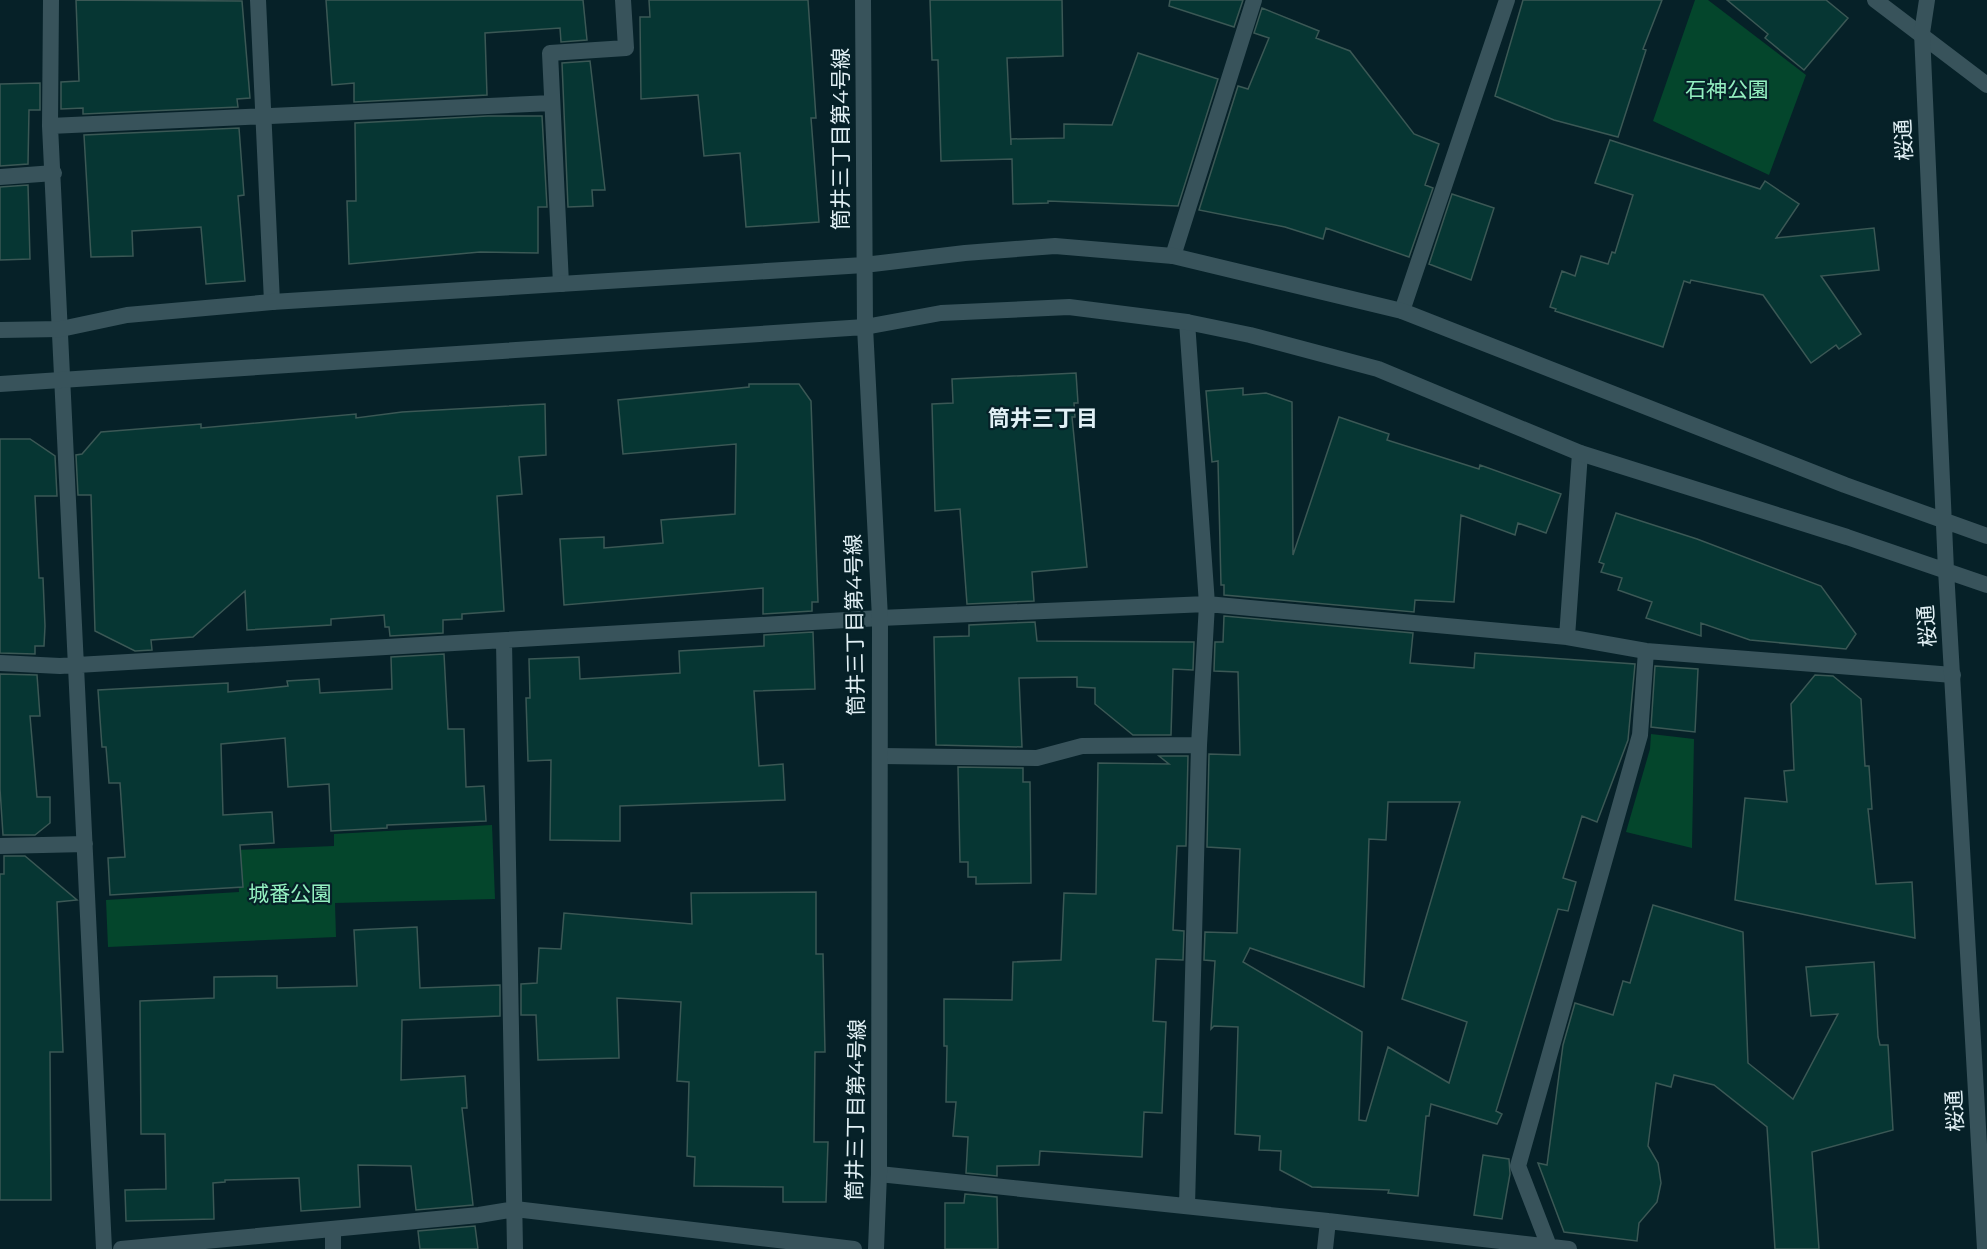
<svg xmlns="http://www.w3.org/2000/svg" width="1987" height="1249" viewBox="0 0 1987 1249" font-family="Montserrat,'Noto Sans JP',sans-serif">
  <style>
    .green { fill: #04462c }
    .building { fill: #063633; stroke: #3b5855; stroke-width: 1.5; fill-rule: evenodd }
    .lines { fill: none; stroke-linecap: round; stroke-linejoin: round }
    .minor { stroke: #38535b; stroke-width: 16 }
    .tertiary { stroke: #38535b; stroke-width: 16 }
    .labels { text-anchor: middle; stroke-width: 4.5; stroke-linejoin: round; paint-order: stroke }
    .park-label { font-size: 21px; fill: #94f0c1; stroke: #062128 }
    .street-label { font-size: 21px; fill: #e1f0f5; stroke: #062128 }
    .neighbourhood-label { font-size: 22px; font-weight: bold; fill: #e1f0f5; stroke: #062128 }
  </style>
  <rect width="100%" height="100%" fill="#062128"/>
  <path class="green" d="M 1695,0 L 1708,0 L 1806,75 L 1769,175 L 1653,121 Z
    M 1651,734 L 1694,739 L 1692,848 L 1626,832 L 1650,749 Z
    M 492,825 L 495,899 L 335,903 L 336,937 L 108,947 L 106,900 L 239,892 L 236,850 L 334,846 L 334,834 Z"/>
  <path class="building" d="M 76,0 L 242,1 L 250,98 L 237,99 L 238,107 L 83,114 L 83,108 L 61,109 L 61,82 L 79,81 Z
    M 326,0 L 583,0 L 587,40 L 561,42 L 560,28 L 485,33 L 487,95 L 354,102 L 354,83 L 332,85 Z
    M 649,0 L 808,0 L 816,118 L 811,118 L 819,222 L 746,227 L 740,153 L 704,156 L 698,95 L 641,99 L 640,17 L 650,17 Z
    M 930,0 L 1062,0 L 1063,56 L 1007,58 L 1011,145 L 1011,139 L 1064,138 L 1064,124 L 1112,125 L 1138,53 L 1218,79 L 1178,206 L 1048,201 L 1048,203 L 1013,204 L 1012,159 L 941,161 L 938,60 L 932,60 Z
    M 1170,0 L 1243,0 L 1234,27 L 1169,6 Z
    M 1523,0 L 1662,0 L 1643,49 L 1646,50 L 1618,137 L 1554,120 L 1495,96 Z
    M 1727,0 L 1826,0 L 1848,18 L 1804,70 L 1765,38 L 1768,34 Z
    M 1262,8 L 1319,31 L 1316,38 L 1350,51 L 1414,134 L 1439,144 L 1425,185 L 1433,188 L 1409,257 L 1326,228 L 1323,239 L 1285,227 L 1199,210 L 1238,86 L 1248,89 L 1269,38 L 1254,33 Z
    M 590,61 L 605,190 L 592,190 L 593,206 L 568,207 L 562,63 Z
    M 40,83 L 40,110 L 29,110 L 28,164 L 0,166 L 0,84 Z
    M 488,116 L 542,116 L 547,207 L 538,207 L 538,253 L 480,252 L 349,264 L 347,201 L 356,201 L 355,123 Z
    M 239,128 L 244,195 L 238,196 L 245,281 L 206,284 L 201,227 L 132,231 L 133,256 L 91,257 L 84,135 Z
    M 1610,140 L 1760,189 L 1765,181 L 1799,204 L 1776,238 L 1874,228 L 1879,270 L 1821,276 L 1861,334 L 1839,349 L 1836,345 L 1811,363 L 1763,295 L 1691,280 L 1690,283 L 1684,281 L 1663,347 L 1555,311 L 1556,309 L 1550,307 L 1562,271 L 1575,276 L 1581,256 L 1608,264 L 1612,252 L 1615,253 L 1633,195 L 1595,183 Z
    M 28,185 L 30,259 L 0,260 L 0,187 Z
    M 1452,194 L 1494,208 L 1471,280 L 1429,264 Z
    M 1076,373 L 1078,403 L 1074,403 L 1075,417 L 1072,417 L 1087,567 L 1032,572 L 1034,601 L 967,604 L 960,509 L 935,511 L 932,404 L 953,403 L 952,379 Z
    M 749,384 L 799,384 L 811,401 L 818,602 L 812,602 L 812,611 L 763,614 L 763,588 L 564,605 L 560,539 L 604,537 L 604,548 L 663,543 L 661,520 L 735,514 L 736,444 L 623,454 L 618,400 L 749,387 Z
    M 1243,388 L 1243,395 L 1266,393 L 1292,402 L 1293,555 L 1339,417 L 1389,434 L 1387,440 L 1479,469 L 1480,465 L 1561,494 L 1546,533 L 1518,523 L 1515,535 L 1461,515 L 1454,602 L 1415,600 L 1414,612 L 1224,595 L 1224,585 L 1221,585 L 1218,461 L 1212,462 L 1206,391 Z
    M 545,404 L 546,455 L 519,457 L 522,494 L 497,496 L 504,611 L 462,614 L 462,619 L 443,620 L 443,633 L 390,636 L 389,627 L 385,627 L 384,615 L 331,619 L 331,625 L 247,630 L 245,591 L 193,637 L 151,640 L 152,650 L 135,651 L 95,631 L 91,495 L 78,495 L 76,455 L 82,454 L 101,432 L 201,424 L 201,428 L 356,414 L 356,418 L 402,412 Z
    M 0,439 L 30,439 L 55,456 L 57,496 L 35,496 L 39,578 L 43,578 L 45,626 L 44,646 L 35,646 L 35,654 L 0,653 Z
    M 1616,513 L 1697,539 L 1821,586 L 1856,634 L 1846,649 L 1750,640 L 1701,623 L 1701,636 L 1646,618 L 1652,602 L 1618,590 L 1622,578 L 1601,572 L 1604,564 L 1599,562 Z
    M 1224,616 L 1413,633 L 1410,663 L 1474,668 L 1475,653 L 1635,664 L 1628,740 L 1597,822 L 1582,816 L 1563,878 L 1576,882 L 1568,911 L 1558,909 L 1496,1111 L 1502,1114 L 1497,1124 L 1431,1104 L 1429,1116 L 1426,1116 L 1418,1196 L 1388,1193 L 1389,1190 L 1312,1187 L 1280,1170 L 1281,1151 L 1259,1150 L 1260,1136 L 1235,1134 L 1238,1027 L 1214,1026 L 1211,1029 L 1215,961 L 1204,960 L 1205,932 L 1237,933 L 1240,849 L 1207,847 L 1209,754 L 1240,755 L 1238,672 L 1214,671 L 1215,642 L 1223,642 ZM 1388,802 L 1460,802 L 1402,999 L 1467,1022 L 1449,1083 L 1388,1047 L 1366,1121 L 1359,1120 L 1362,1032 L 1243,962 L 1250,948 L 1364,987 L 1369,839 L 1386,840 Z
    M 1035,622 L 1037,641 L 1194,642 L 1193,670 L 1173,669 L 1171,735 L 1133,735 L 1095,704 L 1095,688 L 1077,687 L 1077,677 L 1019,678 L 1022,747 L 936,745 L 934,637 L 969,636 L 969,625 Z
    M 813,632 L 815,689 L 754,691 L 759,766 L 783,764 L 785,800 L 620,806 L 620,841 L 550,840 L 551,760 L 528,761 L 526,698 L 530,698 L 529,659 L 579,657 L 580,679 L 680,673 L 679,651 L 764,646 L 764,635 Z
    M 444,654 L 448,729 L 464,729 L 466,787 L 484,786 L 486,821 L 387,825 L 387,828 L 331,831 L 329,784 L 288,787 L 285,738 L 221,744 L 223,815 L 272,812 L 274,843 L 240,845 L 243,887 L 110,895 L 108,858 L 125,857 L 120,783 L 109,783 L 106,747 L 102,747 L 98,690 L 228,683 L 228,692 L 288,686 L 287,681 L 319,679 L 320,693 L 392,689 L 391,657 Z
    M 1655,666 L 1698,669 L 1695,732 L 1651,727 Z
    M 0,674 L 37,675 L 40,716 L 30,716 L 37,797 L 50,797 L 50,823 L 35,835 L 3,835 L 0,789 Z
    M 1815,675 L 1833,676 L 1861,699 L 1865,766 L 1869,766 L 1872,809 L 1868,809 L 1876,884 L 1912,882 L 1915,938 L 1735,900 L 1745,798 L 1787,802 L 1784,771 L 1794,770 L 1791,704 Z
    M 1159,756 L 1188,756 L 1186,846 L 1177,846 L 1173,930 L 1184,931 L 1183,960 L 1156,959 L 1153,1021 L 1166,1022 L 1162,1113 L 1144,1112 L 1142,1157 L 1040,1151 L 1039,1165 L 997,1166 L 997,1176 L 966,1173 L 968,1137 L 953,1136 L 956,1102 L 946,1102 L 947,1046 L 944,1046 L 944,999 L 1012,1000 L 1013,962 L 1061,960 L 1064,893 L 1096,894 L 1098,763 L 1169,764 Z
    M 958,767 L 1023,768 L 1023,782 L 1030,782 L 1031,883 L 976,884 L 976,877 L 968,877 L 968,862 L 960,862 Z
    M 4,856 L 25,856 L 77,900 L 57,902 L 63,1052 L 50,1052 L 51,1200 L 0,1200 L 0,874 L 4,874 Z
    M 816,892 L 816,954 L 823,954 L 825,1052 L 815,1052 L 814,1142 L 828,1142 L 826,1202 L 783,1202 L 783,1187 L 694,1186 L 695,1157 L 687,1156 L 689,1082 L 677,1081 L 681,1002 L 617,998 L 619,1058 L 538,1060 L 536,1015 L 521,1015 L 521,984 L 537,983 L 539,948 L 561,949 L 564,913 L 692,924 L 691,893 Z
    M 1653,905 L 1743,932 L 1748,1063 L 1793,1099 L 1838,1014 L 1811,1016 L 1806,967 L 1874,962 L 1878,1037 L 1880,1045 L 1888,1045 L 1893,1130 L 1812,1152 L 1819,1249 L 1775,1249 L 1767,1127 L 1714,1085 L 1674,1075 L 1671,1087 L 1656,1083 L 1648,1146 L 1658,1163 L 1661,1183 L 1657,1202 L 1639,1223 L 1637,1241 L 1564,1232 L 1538,1163 L 1547,1165 L 1563,1045 L 1575,1003 L 1613,1015 L 1623,981 L 1630,983 Z
    M 417,927 L 420,988 L 500,985 L 500,1016 L 402,1020 L 401,1080 L 465,1076 L 467,1108 L 462,1108 L 473,1205 L 416,1210 L 411,1166 L 358,1165 L 360,1207 L 301,1211 L 299,1178 L 225,1180 L 225,1182 L 213,1183 L 214,1219 L 126,1221 L 125,1190 L 166,1189 L 165,1134 L 141,1134 L 140,1001 L 214,998 L 214,977 L 277,976 L 277,988 L 357,986 L 354,930 Z
    M 1483,1155 L 1509,1159 L 1510,1174 L 1502,1219 L 1474,1215 Z
    M 965,1194 L 997,1197 L 998,1249 L 945,1249 L 945,1203 L 964,1203 Z
    M 475,1226 L 478,1249 L 420,1249 L 418,1231 Z"/>
  <g class="lines">
    <path class="minor" d="M 51,0 L 50,126 L 104,1249
      M 258,0 L 272,302
      M 1875,0 L 1987,85
      M 50,126 L 552,103
      M 0,177 L 54,173
      M 1173,256 L 1254,0
      M 561,284 L 550,53 L 626,48 L 623,0
      M 1402,311 L 1507,0
      M 1187,322 L 1207,604 L 1199,745 L 1187,1206
      M 1567,637 L 1580,453
      M 504,642 L 515,1249
      M 0,663 L 60,666 L 880,618 L 1207,604 L 1567,637 L 1646,651 L 1953,675
      M 881,756 L 1037,758 L 1082,746 L 1199,745
      M 0,846 L 85,844
      M 879,1174 L 1328,1221 L 1569,1249
      M 333,1229 L 333,1249
      M 121,1249 L 479,1215 L 515,1209 L 854,1249
      M 1325,1249 L 1328,1221
      M 1550,1249 L 1518,1166 L 1640,735 L 1646,651"/>
    <path class="tertiary" d="M 863,0 L 865,327 L 880,618 L 879,1174 L 876,1249
      M 1927,0 L 1922,33 L 1946,570 L 1985,1249
      M 0,330 L 61,329 L 127,315 L 272,302 L 864,265 L 965,253 L 1055,246 L 1173,256 L 1402,311 L 1845,485 L 1987,536
      M 0,384 L 865,327 L 941,313 L 1069,307 L 1187,322 L 1250,335 L 1378,369 L 1580,453 L 1847,537 L 1987,585"/>
  </g>
  <g class="labels">
    <g class="park-label">
      <text x="1727" y="97">石神公園</text>
      <text x="290" y="901">城番公園</text>
    </g>
    <g class="street-label">
      <text transform="translate(841 139) rotate(-90)" y="7">筒井三丁目第4号線</text>
      <text transform="translate(1904 140) rotate(-93)" y="7">桜通</text>
      <text transform="translate(855 625) rotate(-91)" y="7">筒井三丁目第4号線</text>
      <text transform="translate(1927 626) rotate(-94)" y="7">桜通</text>
      <text transform="translate(856 1110) rotate(-89)" y="7">筒井三丁目第4号線</text>
      <text transform="translate(1955 1111) rotate(-93)" y="7">桜通</text>
    </g>
    <g class="neighbourhood-label">
      <text x="1043" y="426">筒井三丁目</text>
    </g>
  </g>
</svg>
